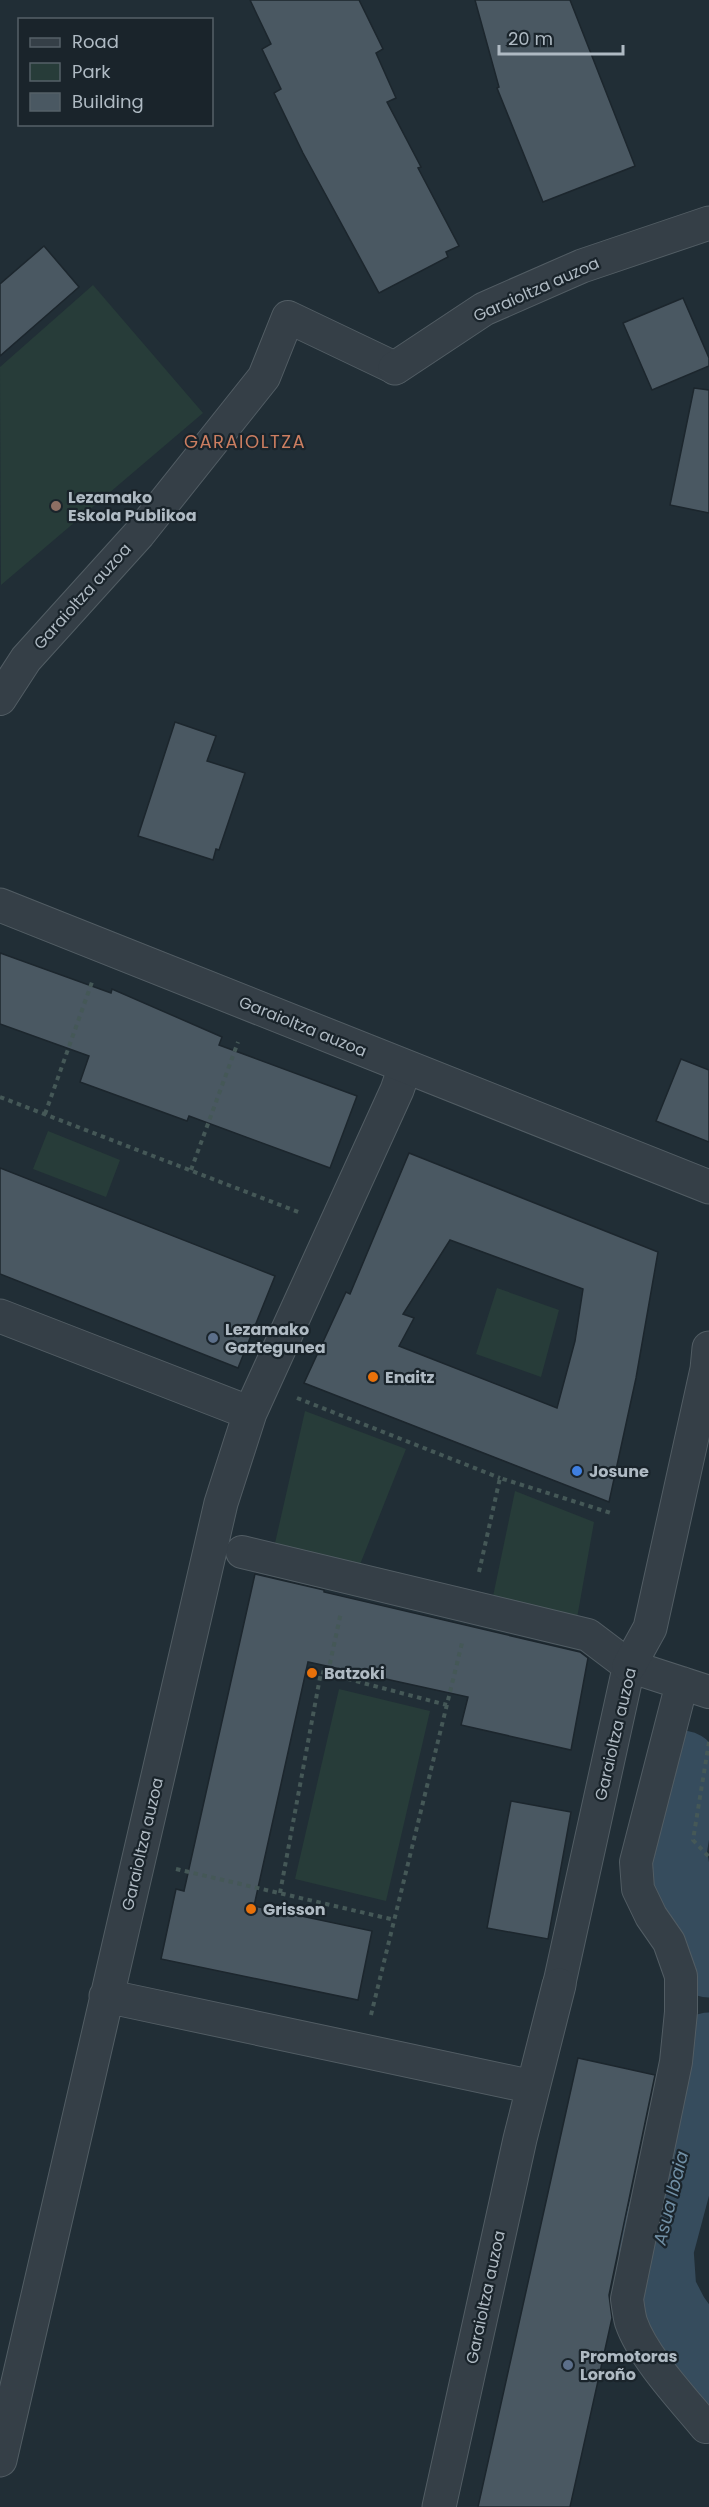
<svg xmlns="http://www.w3.org/2000/svg" width="709" height="2507" viewBox="0 0 709 2507" font-family="Poppins,sans-serif">
  <style>
    .green { fill: #273c39 }
    .lines { fill: none; stroke-linecap: round; stroke-linejoin: round }
    .river { stroke: #364c5d; stroke-width: 75 }
    .building { fill: #4a5862; stroke: #1c262d; stroke-width: 1.5; fill-rule: evenodd }
    .pedestrian-casing { stroke: #525d64; stroke-width: 34 }
    .minor-casing { stroke: #525d64; stroke-width: 35 }
    .tertiary-casing { stroke: #525d64; stroke-width: 35 }
    .path { stroke: #455857; stroke-width: 4; stroke-dasharray: 4.5 4.5; stroke-linecap: butt }
    .pedestrian { stroke: #353f47; stroke-width: 32 }
    .minor { stroke: #353f47; stroke-width: 33 }
    .tertiary { stroke: #353f47; stroke-width: 33 }
    .education-dot { fill: #8d6e63; stroke: #1a242b; stroke-width: 2 }
    .service-dot { fill: #5c6f8a; stroke: #1a242b; stroke-width: 2 }
    .food-dot { fill: #e8710a; stroke: #1a242b; stroke-width: 2 }
    .shop-dot { fill: #3f7fe0; stroke: #1a242b; stroke-width: 2 }
    .labels { text-anchor: middle; stroke-width: 4.5; stroke-linejoin: round; paint-order: stroke }
    .street-label { font-size: 16px; fill: #afbac3; stroke: #1a242b }
    .poi-label { font-size: 16px; font-weight: bold; fill: #afbac3; stroke: #1a242b; text-anchor: start }
    .neighbourhood-label { font-size: 18px; letter-spacing: 1.5px; fill: #cc7e61; stroke: #1a242b }
    .water-label { font-size: 18px; font-style: italic; fill: #7190a6; stroke: #1a242b }
  </style>
  <rect width="100%" height="100%" fill="#212e36"/>
  <path class="green" d="M 93,285 L 203,413 L 1,585 L 0,367 Z
    M 48,1131 L 120,1160 L 106,1197 L 33,1169 Z
    M 497,1288 L 559,1310 L 541,1377 L 476,1354 Z
    M 305,1411 L 406,1449 L 357,1572 L 273,1552 Z
    M 515,1491 L 594,1522 L 576,1624 L 491,1606 Z
    M 339,1689 L 430,1711 L 386,1901 L 295,1879 Z"/>
  <g class="lines">
    <path class="river" d="M 682,1768 L 669,1853 L 677,1894 L 709,1960
      M 709,2050 L 656,2249 L 659,2292 L 672,2317 L 709,2369"/>
  </g>
  <path class="building" d="M 250,0 L 359,0 L 383,49 L 376,53 L 396,98 L 387,102 L 421,167 L 418,168 L 459,246 L 446,252 L 448,257 L 379,293 L 303,153 L 274,93 L 281,89 L 262,49 L 271,44 Z
    M 475,0 L 570,0 L 635,166 L 543,202 L 497,88 L 499,87 Z
    M 44,246 L 79,287 L 0,356 L 0,284 Z
    M 683,298 L 709,358 L 709,366 L 652,390 L 623,323 Z
    M 694,388 L 709,390 L 709,513 L 670,505 Z
    M 175,722 L 216,736 L 207,761 L 245,773 L 219,850 L 216,849 L 213,860 L 138,836 Z
    M 0,953 L 111,993 L 112,989 L 222,1037 L 219,1045 L 357,1096 L 330,1168 L 189,1116 L 187,1121 L 80,1082 L 89,1056 L 0,1024 Z
    M 681,1059 L 709,1070 L 709,1142 L 656,1121 Z
    M 409,1153 L 658,1252 L 636,1378 L 609,1502 L 304,1383 L 346,1292 L 350,1294 ZM 450,1240 L 583,1289 L 575,1341 L 557,1408 L 399,1346 L 414,1318 L 403,1314 Z
    M 0,1168 L 275,1276 L 238,1368 L 0,1274 Z
    M 255,1574 L 324,1590 L 324,1592 L 580,1652 L 588,1658 L 571,1750 L 461,1725 L 468,1697 L 308,1662 L 254,1906 L 372,1931 L 358,2000 L 161,1959 L 176,1889 L 184,1891 Z
    M 511,1801 L 571,1812 L 548,1939 L 487,1928 Z
    M 578,2058 L 655,2075 L 609,2295 L 612,2318 L 570,2507 L 478,2507 Z"/>
  <g class="lines">
    <defs>
      <path id="pedestrian" d="M 0,699 L 26,659 L 139,534 L 264,377 L 288,317 L 395,368
        M 242,1552 L 588,1635 L 629,1666 L 709,1692
        M 682,1683 L 636,1862 L 638,1889 L 651,1916 L 669,1942 L 681,1976 L 681,2012 L 676,2062 L 627,2299 C 628,2306 629,2315 631,2322 C 643,2357 682,2398 706,2427 L 709,2424
        M 559,1985 L 629,1666"/>
      <path id="minor" d="M 395,368 L 484,309 L 582,266 L 709,223
        M 0,1316 L 250,1413
        M 629,1666 L 650,1628 L 707,1369 L 709,1348
        M 106,1996 L 533,2087
        M 0,2460 L 221,1503 L 250,1413 L 397,1090 L 405,1067
        M 439,2507 L 520,2139 L 559,1985"/>
      <path id="tertiary" d="M 0,905 L 709,1187"/>
    </defs>
    <use href="#pedestrian" class="pedestrian-casing"/>
    <use href="#minor" class="minor-casing"/>
    <use href="#tertiary" class="tertiary-casing"/>
    <path class="path" d="M 0,1097 L 301,1213
      M 45,1114 L 92,982
      M 191,1170 L 238,1042
      M 297,1398 L 500,1478
      M 479,1572 L 500,1478 L 614,1514
      M 328,1673 L 341,1612
      M 709,1742 L 693,1840 L 709,1857
      M 176,1869 L 395,1920
      M 280,1893 L 321,1672 L 447,1705
      M 371,2015 L 462,1643"/>
    <use href="#pedestrian" class="pedestrian"/>
    <use href="#minor" class="minor"/>
    <use href="#tertiary" class="tertiary"/>
  </g>
  <circle class="education-dot" cx="56" cy="506" r="6"/>
  <g class="service-dot">
    <circle cx="213" cy="1338" r="6"/>
    <circle cx="568" cy="2365" r="6"/>
  </g>
  <g class="food-dot">
    <circle cx="373" cy="1377" r="6"/>
    <circle cx="312" cy="1673" r="6"/>
    <circle cx="251" cy="1909" r="6"/>
  </g>
  <circle class="shop-dot" cx="577" cy="1471" r="6"/>
  <g class="labels">
    <g class="street-label">
      <text transform="translate(536 289) rotate(-24)" y="6">Garaioltza auzoa</text>
      <text transform="translate(82 596) rotate(-48)" y="6">Garaioltza auzoa</text>
      <text transform="translate(303 1026) rotate(22)" y="6">Garaioltza auzoa</text>
      <text transform="translate(615 1734) rotate(-77)" y="6">Garaioltza auzoa</text>
      <text transform="translate(142 1844) rotate(-77)" y="6">Garaioltza auzoa</text>
      <text transform="translate(485 2297) rotate(-78)" y="6">Garaioltza auzoa</text>
    </g>
    <g class="poi-label">
      <text x="68" y="503">Lezamako<tspan x="68" dy="18">Eskola Publikoa</tspan></text>
      <text x="225" y="1335">Lezamako<tspan x="225" dy="18">Gaztegunea</tspan></text>
      <text x="385" y="1383">Enaitz</text>
      <text x="589" y="1477">Josune</text>
      <text x="324" y="1679">Batzoki</text>
      <text x="263" y="1915">Grisson</text>
      <text x="580" y="2362">Promotoras<tspan x="580" dy="18">Loroño</tspan></text>
    </g>
    <g class="neighbourhood-label">
      <text x="245" y="448">GARAIOLTZA</text>
    </g>
    <g class="water-label">
      <text transform="translate(671 2198) rotate(-76)" y="6">Asua Ibaia</text>
    </g>
  </g>
  <rect x="18" y="18" width="195" height="108" fill="#1a242b" stroke="#566068" stroke-width="1.5"/>
  <rect x="30" y="38" width="30" height="9" fill="#353f47" stroke="#566068" stroke-width="1.5"/>
  <text x="72" y="48" font-size="18" fill="#afbac3">Road</text>
  <rect x="30" y="63" width="30" height="18" fill="#273c39" stroke="#566068" stroke-width="1.5"/>
  <text x="72" y="78" font-size="18" fill="#afbac3">Park</text>
  <rect x="30" y="93" width="30" height="18" fill="#4a5862" stroke="#566068" stroke-width="1.5"/>
  <text x="72" y="108" font-size="18" fill="#afbac3">Building</text>
  <path d="M499 45v9h124v-9" fill="none" stroke="#afbac3" stroke-width="3"/>
  <text x="508" y="45" font-size="18" fill="#afbac3" stroke="#1a242b" stroke-width="4.5" paint-order="stroke">20 m</text>
</svg>
